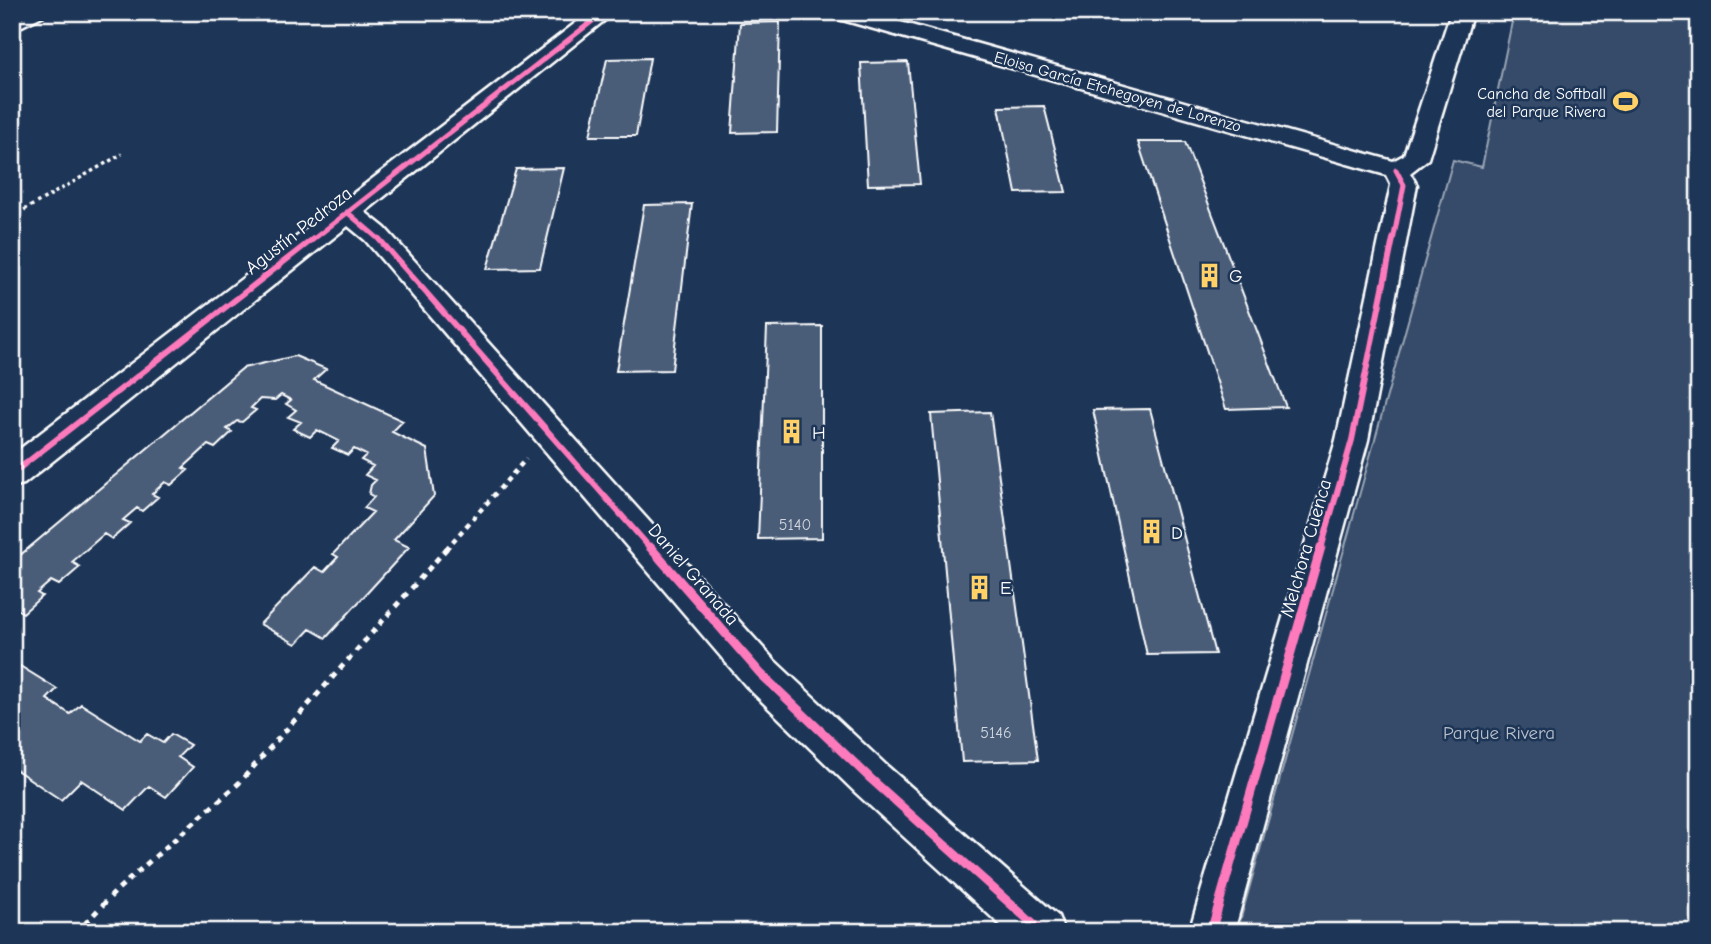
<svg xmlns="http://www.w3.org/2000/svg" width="1711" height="944" viewBox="0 0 1711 944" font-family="'Comic Neue',sans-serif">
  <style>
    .green { fill: #364b69; stroke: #9aa5b4; stroke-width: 2 }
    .building { fill: #4a5d79; stroke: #fff; stroke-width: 2 }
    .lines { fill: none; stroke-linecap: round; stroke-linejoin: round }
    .service-casing { stroke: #fff; stroke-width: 5 }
    .minor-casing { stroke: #fff; stroke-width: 5 }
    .path-far2 { stroke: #fff; stroke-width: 3.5; stroke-dasharray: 3.5 3.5; stroke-linecap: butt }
    .path-far1 { stroke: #fff; stroke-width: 4.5; stroke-dasharray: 5 5; stroke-linecap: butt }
    .path { stroke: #fff; stroke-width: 5; stroke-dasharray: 6 6; stroke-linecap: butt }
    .service { fill: #1d3557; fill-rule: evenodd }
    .minor { fill: #1d3557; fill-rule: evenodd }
    .cycleway-far2-casing { stroke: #1d3557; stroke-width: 9 }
    .cycleway-far1-casing { stroke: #1d3557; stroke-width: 10 }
    .cycleway-casing { stroke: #1d3557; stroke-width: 13 }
    .cycleway-far2 { stroke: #fd7abc; stroke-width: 5 }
    .cycleway-far1 { stroke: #fd7abc; stroke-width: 6 }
    .cycleway { stroke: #fd7abc; stroke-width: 9 }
    .labels { text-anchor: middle; stroke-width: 5; stroke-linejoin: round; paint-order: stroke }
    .far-street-label { font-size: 16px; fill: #fff; stroke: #1d3557 }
    .far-poi-label { font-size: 16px; fill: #fff; stroke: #1d3557; text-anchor: end }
    .number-label { font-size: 16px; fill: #d2d6de }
    .street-label { font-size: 19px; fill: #fff; stroke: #1d3557 }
    .poi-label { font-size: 19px; fill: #fff; stroke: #1d3557; text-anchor: start }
    .park-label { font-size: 19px; fill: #b9c0ca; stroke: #1d3557 }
  </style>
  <rect width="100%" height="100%" fill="#1d3557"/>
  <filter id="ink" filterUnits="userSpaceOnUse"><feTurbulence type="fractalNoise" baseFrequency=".0143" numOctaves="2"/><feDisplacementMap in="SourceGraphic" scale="14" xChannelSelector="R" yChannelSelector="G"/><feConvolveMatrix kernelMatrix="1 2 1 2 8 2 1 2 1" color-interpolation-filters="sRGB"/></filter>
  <g filter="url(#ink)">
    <path class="green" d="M 1514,12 L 1699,12 L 1699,932 L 1237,932 L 1453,160 L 1482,167 Z"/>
    <path class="building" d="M 780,22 L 777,132 L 732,133 L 740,23 Z
      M 650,58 L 636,136 L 590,136 L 607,59 Z
      M 908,62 L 920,184 L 868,185 L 861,63 Z
      M 1044,106 L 1066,192 L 1016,193 L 999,107 Z
      M 1138,142 L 1185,142 L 1286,407 L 1226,409 Z
      M 564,168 L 540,268 L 487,269 L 516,169 Z
      M 692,204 L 672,370 L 616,371 L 644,205 Z
      M 822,326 L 822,538 L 758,539 L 767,327 Z
      M 295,356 L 326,369 L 314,380 L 403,421 L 392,432 L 427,449 L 434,496 L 394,540 L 409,547 L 326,638 L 310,629 L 296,644 L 260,624 L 315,567 L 324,572 L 338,557 L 333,554 L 373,512 L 364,508 L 374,497 L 369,494 L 371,485 L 376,480 L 365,475 L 373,466 L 361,460 L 366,455 L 354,449 L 348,455 L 332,448 L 339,441 L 317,430 L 310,437 L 293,429 L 301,422 L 288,417 L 296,410 L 286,404 L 291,400 L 281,395 L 275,400 L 260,399 L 251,408 L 256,410 L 242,422 L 237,421 L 227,429 L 232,432 L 215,448 L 208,445 L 183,468 L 188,470 L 171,485 L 165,482 L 152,494 L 158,497 L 142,511 L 137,508 L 123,520 L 130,523 L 112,539 L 104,534 L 72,562 L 80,567 L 59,585 L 51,581 L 37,593 L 42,596 L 23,613 L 17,609 L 12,614 L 12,562 L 243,368 Z
      M 1150,409 L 1215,654 L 1147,655 L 1093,410 Z
      M 990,412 L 1038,760 L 962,762 L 931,414 Z
      M 12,661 L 57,689 L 47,699 L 70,714 L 81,704 L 140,741 L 147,734 L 163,743 L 171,734 L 190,745 L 178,757 L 193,767 L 166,797 L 149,786 L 126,810 L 81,780 L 61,800 L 12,767 Z"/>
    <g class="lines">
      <defs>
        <path id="service" d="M 35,12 L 50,12 L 12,31 L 12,23 Z"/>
        <path id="minor" d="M 590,12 L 615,12 L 365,212 L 385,228 L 774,660 L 886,765 L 1058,916 L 1064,932 L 1008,932 L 856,793 L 746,686 L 365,240 L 348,226 L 24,484 L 12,487 L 12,455 Z
          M 829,12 L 865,12 L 1393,161 L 1404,155 L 1451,12 L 1473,12 L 1428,159 L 1410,173 L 1417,185 L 1368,440 L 1234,932 L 1189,932 L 1336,440 L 1391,185 L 1386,175 L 832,17 Z"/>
      </defs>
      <use href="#service" class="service-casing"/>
      <use href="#minor" class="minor-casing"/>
      <path class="path-far2" d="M 275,16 L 285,12
        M 12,217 L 122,154"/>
      <path class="path-far1" d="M 446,549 L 526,459"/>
      <path class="path" d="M 77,932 L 117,890 L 239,783 L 448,547"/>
      <use href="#service" class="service"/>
      <use href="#minor" class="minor"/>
      <defs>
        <path id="cycleway-far2" d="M 347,212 L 381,241
          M 311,241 L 604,12
          M 1393,241 L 1404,185 L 1396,170"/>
        <path id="cycleway-far1" d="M 379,239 L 651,549
          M 12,474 L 313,239
          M 1321,549 L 1352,440 L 1393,239"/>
        <path id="cycleway" d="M 650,547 L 760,673 L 871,779 L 1042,932
          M 1211,932 L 1321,547"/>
      </defs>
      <use href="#cycleway-far2" class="cycleway-far2-casing"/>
      <use href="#cycleway-far1" class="cycleway-far1-casing"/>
      <use href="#cycleway" class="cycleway-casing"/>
      <use href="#cycleway-far2" class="cycleway-far2"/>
      <use href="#cycleway-far1" class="cycleway-far1"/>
      <use href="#cycleway" class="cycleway"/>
    </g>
  </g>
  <defs>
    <symbol id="stadium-bare" viewBox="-9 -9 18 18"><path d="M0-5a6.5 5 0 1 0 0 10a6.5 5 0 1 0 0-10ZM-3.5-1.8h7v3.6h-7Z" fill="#ffd166" stroke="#1d3557" stroke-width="2.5" paint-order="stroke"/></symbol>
    <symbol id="building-bare" viewBox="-9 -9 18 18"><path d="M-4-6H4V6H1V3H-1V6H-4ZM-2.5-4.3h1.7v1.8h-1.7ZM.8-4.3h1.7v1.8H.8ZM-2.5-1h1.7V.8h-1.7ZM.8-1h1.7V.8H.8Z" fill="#ffd166" stroke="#1d3557" stroke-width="2.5" paint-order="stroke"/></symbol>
  </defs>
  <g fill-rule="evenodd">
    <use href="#stadium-bare" x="1608" y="84" width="35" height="35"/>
    <use href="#building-bare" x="1192" y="258" width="35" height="35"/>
    <use href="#building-bare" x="774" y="414" width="35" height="35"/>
    <use href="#building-bare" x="1134" y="514" width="35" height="35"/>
    <use href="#building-bare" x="962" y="570" width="35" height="35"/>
  </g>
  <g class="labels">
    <g class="far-street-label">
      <text transform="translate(1118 91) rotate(16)" y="6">Eloisa García Etchegoyen de Lorenzo</text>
    </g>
    <g class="far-poi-label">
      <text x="1606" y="99">Cancha de Softball<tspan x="1606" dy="18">del Parque Rivera</tspan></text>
    </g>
    <g class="number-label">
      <text x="795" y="530">5140</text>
      <text x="996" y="738">5146</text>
    </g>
    <g class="street-label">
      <text transform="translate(298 230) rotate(-38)" y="7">Agustín Pedroza</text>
      <text transform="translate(1305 548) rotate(-74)" y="7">Melchora Cuenca</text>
      <text transform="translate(694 574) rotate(49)" y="7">Daniel Granada</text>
    </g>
    <g class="poi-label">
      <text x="1229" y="282">G</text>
      <text x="812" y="439">H</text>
      <text x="1171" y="539">D</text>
      <text x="1000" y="594">E</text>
    </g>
    <g class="park-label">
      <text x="1499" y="739">Parque Rivera</text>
    </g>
  </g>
  <rect width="1711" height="944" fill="none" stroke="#1d3557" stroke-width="42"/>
  <rect x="21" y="21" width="1669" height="902" fill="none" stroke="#fff" stroke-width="2.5" filter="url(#ink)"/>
</svg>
